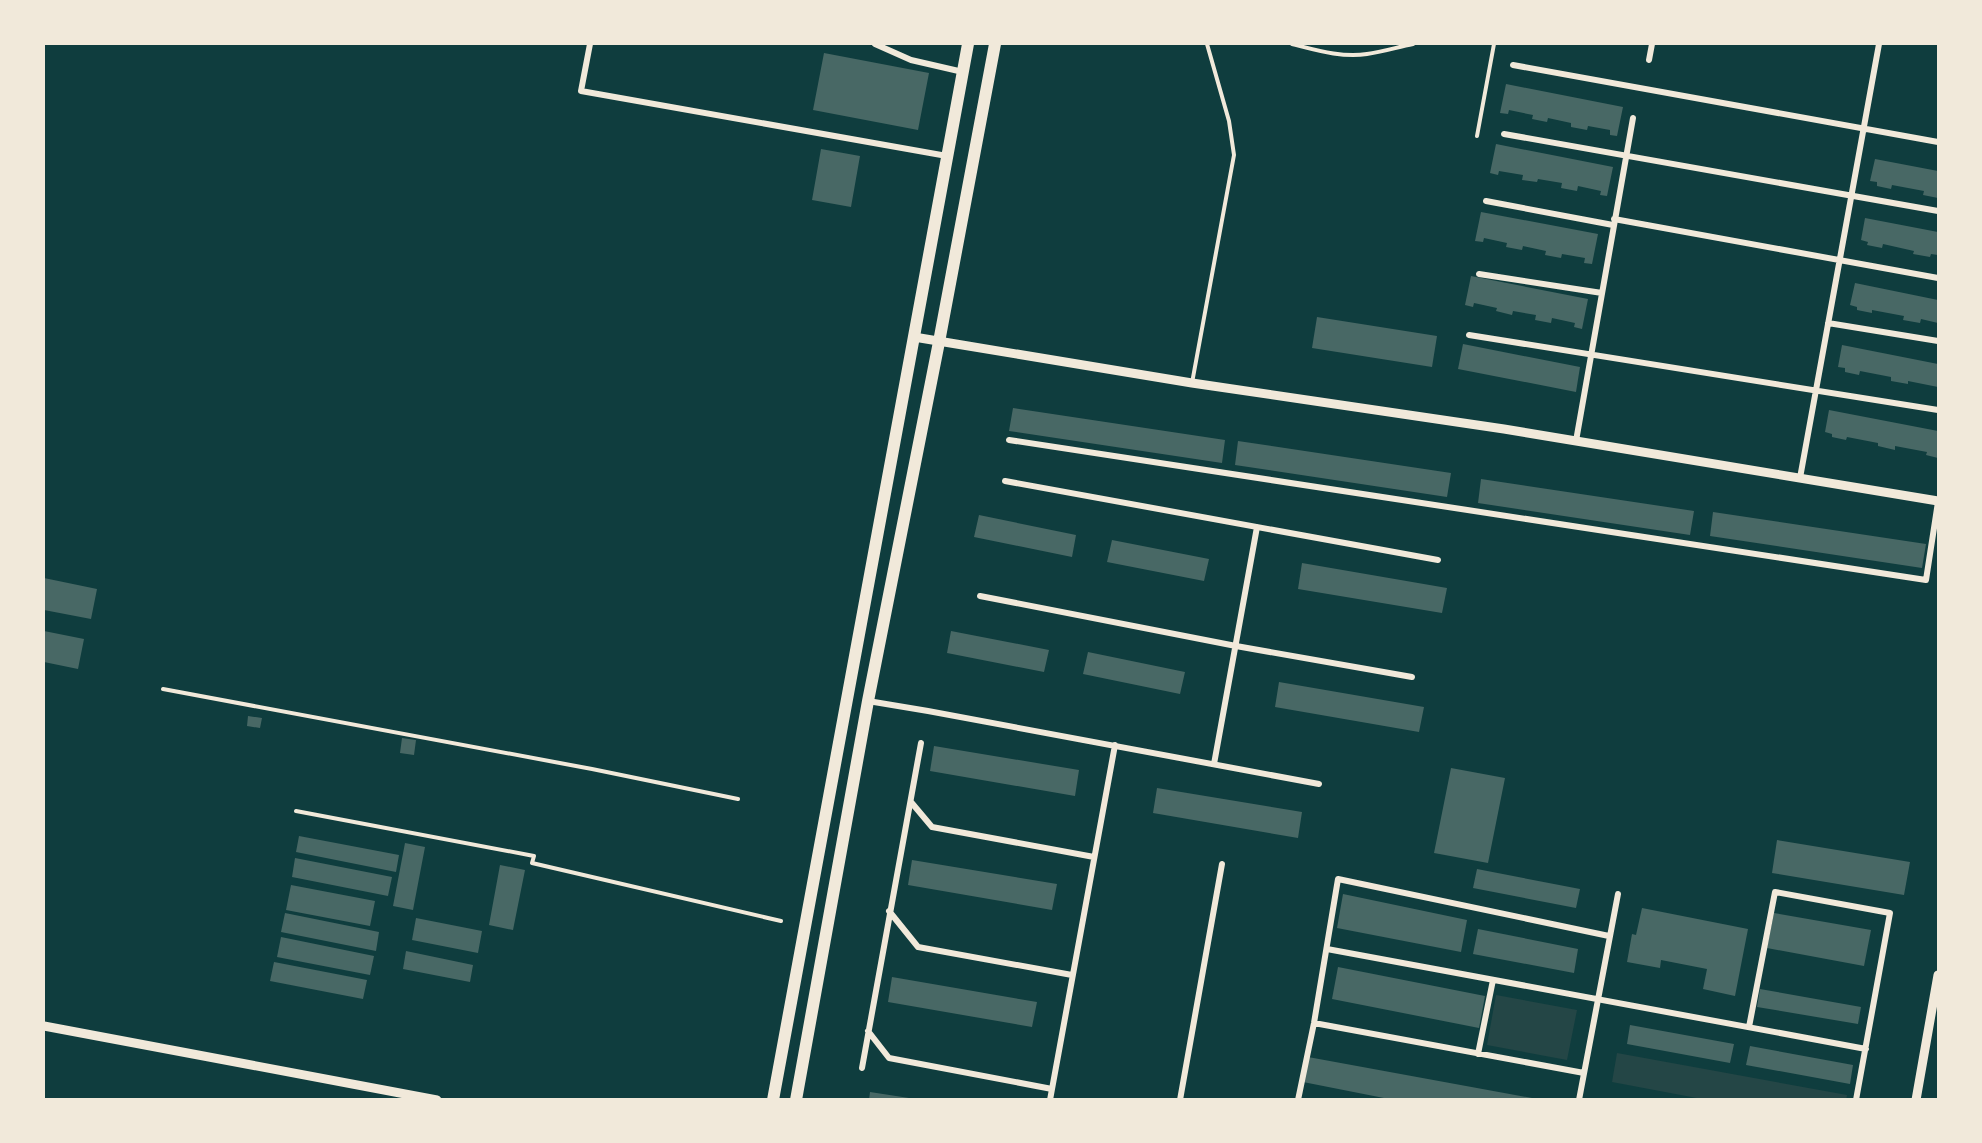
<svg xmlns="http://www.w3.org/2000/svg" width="1982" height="1143" viewBox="0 0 1982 1143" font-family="'Noto Sans',sans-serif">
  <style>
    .green { fill: #244646 }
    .building { fill: #486865 }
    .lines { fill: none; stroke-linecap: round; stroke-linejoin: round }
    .service { stroke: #f1e9da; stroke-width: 4 }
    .minor { stroke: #f1e9da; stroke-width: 6 }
    .tertiary { stroke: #f1e9da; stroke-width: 9 }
    .primary { stroke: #f1e9da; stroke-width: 12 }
  </style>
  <rect width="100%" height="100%" fill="#0f3d3e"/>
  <path class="green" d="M 1496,995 L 1577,1010 L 1567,1060 L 1487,1045 Z
    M 1617,1053 L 1847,1095 L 1846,1100 L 1702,1099 L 1612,1082 Z"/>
  <path class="building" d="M 824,53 L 929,73 L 918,130 L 813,110 Z
    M 1506,84 L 1623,107 L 1617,136 L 1610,135 L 1610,130 L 1588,126 L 1587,130 L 1571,127 L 1571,123 L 1548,118 L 1547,122 L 1532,119 L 1533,115 L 1509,110 L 1508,114 L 1500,113 Z
    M 1496,144 L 1613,167 L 1607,196 L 1600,195 L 1601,191 L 1578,186 L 1577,191 L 1561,188 L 1562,183 L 1538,179 L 1537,182 L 1522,180 L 1523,175 L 1499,171 L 1498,175 L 1490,173 Z
    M 821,149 L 860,156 L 851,207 L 812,200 Z
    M 1875,159 L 1938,171 L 1938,198 L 1923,195 L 1924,191 L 1892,185 L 1891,189 L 1877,186 L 1877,182 L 1870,181 Z
    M 1481,212 L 1598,234 L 1592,264 L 1584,263 L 1585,258 L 1562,254 L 1561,258 L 1545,255 L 1546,251 L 1523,246 L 1522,250 L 1506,247 L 1507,243 L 1484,238 L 1483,242 L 1475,241 Z
    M 1865,218 L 1938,232 L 1938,255 L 1931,254 L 1930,257 L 1913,254 L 1914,251 L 1883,244 L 1882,248 L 1867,245 L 1868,242 L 1861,240 Z
    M 1471,276 L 1588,299 L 1582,329 L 1574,327 L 1575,323 L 1552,318 L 1551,323 L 1535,320 L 1536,315 L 1513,311 L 1512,315 L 1496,311 L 1497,308 L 1474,303 L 1473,307 L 1465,305 Z
    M 1855,283 L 1938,300 L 1938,323 L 1921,319 L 1920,323 L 1903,320 L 1904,316 L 1872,310 L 1872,313 L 1857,310 L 1857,307 L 1850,305 Z
    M 1317,317 L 1437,336 L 1432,367 L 1312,348 Z
    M 1463,344 L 1580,367 L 1576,392 L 1458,369 Z
    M 1842,345 L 1938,364 L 1938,387 L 1908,381 L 1908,384 L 1891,381 L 1891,377 L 1860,371 L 1859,375 L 1845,372 L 1845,368 L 1838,367 Z
    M 1013,408 L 1225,440 L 1222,463 L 1009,431 Z
    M 1829,410 L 1938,431 L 1938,458 L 1926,455 L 1927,452 L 1895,446 L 1895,450 L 1878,446 L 1878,443 L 1847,437 L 1846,440 L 1832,437 L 1832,434 L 1825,432 Z
    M 1238,441 L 1451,473 L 1447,497 L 1235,465 Z
    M 1481,479 L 1694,511 L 1690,535 L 1478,503 Z
    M 1713,512 L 1926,544 L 1922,568 L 1710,536 Z
    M 979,515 L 1076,535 L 1072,557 L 974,537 Z
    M 1112,540 L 1209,559 L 1204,581 L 1107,562 Z
    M 1302,563 L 1447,588 L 1442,613 L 1298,589 Z
    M 44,578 L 97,589 L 91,619 L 44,610 Z
    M 44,631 L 84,639 L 78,669 L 44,662 Z
    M 951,631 L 1049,650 L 1044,672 L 947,653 Z
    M 1088,652 L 1185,672 L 1180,694 L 1083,674 Z
    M 1279,682 L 1424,707 L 1419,732 L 1275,707 Z
    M 248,716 L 262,718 L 260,728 L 247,726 Z
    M 402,738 L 416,740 L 414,755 L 400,753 Z
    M 934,746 L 1079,770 L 1075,796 L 930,771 Z
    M 1451,768 L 1505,778 L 1488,863 L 1434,853 Z
    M 1157,788 L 1302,812 L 1298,838 L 1153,813 Z
    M 299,836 L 399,855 L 396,872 L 296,852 Z
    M 1777,840 L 1910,862 L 1904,895 L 1772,873 Z
    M 405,843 L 425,847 L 413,910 L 393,906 Z
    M 295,858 L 392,877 L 388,896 L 292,877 Z
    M 912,860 L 1057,884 L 1052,910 L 908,885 Z
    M 500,865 L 525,870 L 513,930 L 489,925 Z
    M 1477,869 L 1580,889 L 1576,908 L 1473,888 Z
    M 291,885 L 375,901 L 370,926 L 286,910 Z
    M 1343,894 L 1467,920 L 1461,952 L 1337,928 Z
    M 1642,908 L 1748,929 L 1735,996 L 1703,989 L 1707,969 L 1661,960 L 1660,968 L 1627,962 L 1632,934 L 1636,935 Z
    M 285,913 L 379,932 L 376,951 L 281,932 Z
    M 1774,913 L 1871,930 L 1864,966 L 1767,948 Z
    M 416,918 L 482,931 L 478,953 L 412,940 Z
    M 1478,929 L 1578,949 L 1574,973 L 1473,954 Z
    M 281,937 L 374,956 L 370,975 L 277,957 Z
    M 406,951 L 473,965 L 470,982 L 403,969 Z
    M 274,962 L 367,980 L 363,999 L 270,981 Z
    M 1338,967 L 1485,996 L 1479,1028 L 1332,999 Z
    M 892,977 L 1037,1002 L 1032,1027 L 888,1002 Z
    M 1760,989 L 1861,1007 L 1858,1024 L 1757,1007 Z
    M 1630,1025 L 1734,1044 L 1730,1063 L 1627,1044 Z
    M 1750,1046 L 1853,1065 L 1850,1084 L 1746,1065 Z
    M 1308,1057 L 1532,1098 L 1532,1100 L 1394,1100 L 1303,1082 Z
    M 870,1092 L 909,1098 L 909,1100 L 869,1100 Z"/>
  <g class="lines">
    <path class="service" d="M 1292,44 C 1316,50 1342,58 1367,54 C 1382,52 1398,47 1413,44
      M 1477,136 L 1494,44
      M 1192,383 L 1234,155 L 1229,121 L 1207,44
      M 163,689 L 592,769 L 738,799
      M 296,811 L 534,856 L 532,863 L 781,921"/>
    <path class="minor" d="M 590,44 L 581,91 L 947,156
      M 875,44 L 911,60 L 963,72
      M 1649,60 L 1652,44
      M 1513,65 L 1938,142
      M 1504,134 L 1938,211
      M 1486,201 L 1613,225
      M 1614,219 L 1938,278
      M 1479,274 L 1602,293
      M 1828,323 L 1938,341
      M 1469,335 L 1938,410
      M 1009,440 L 1926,580 L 1938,502
      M 1576,441 L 1633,118
      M 1800,478 L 1879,44
      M 1005,481 L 1438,560
      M 980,596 L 1236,646 L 1412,677
      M 868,701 L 928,711 L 1319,784
      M 1214,764 L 1257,527
      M 911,802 L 932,827 L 1094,857
      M 889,911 L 918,947 L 1072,975
      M 1327,949 L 1866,1049
      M 1314,1023 L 1584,1073
      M 1749,1027 L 1775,892 L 1890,913 L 1856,1100
      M 868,1031 L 889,1058 L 1052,1089
      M 1478,1054 L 1493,980
      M 862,1068 L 921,743
      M 1050,1100 L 1115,745
      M 1180,1100 L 1222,864
      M 1298,1100 L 1314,1023 L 1338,879 L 1609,936
      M 1579,1100 L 1618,894"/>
    <path class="tertiary" d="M 914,337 L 1192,383 L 1504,429 L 1938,501
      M 44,1026 L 437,1100
      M 1916,1100 L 1938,975"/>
    <path class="primary" d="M 773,1100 L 968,44
      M 796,1100 L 868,701 L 939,342 L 995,44"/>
  </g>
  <rect width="1982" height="1143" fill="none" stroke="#f1e9da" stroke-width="90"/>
</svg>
